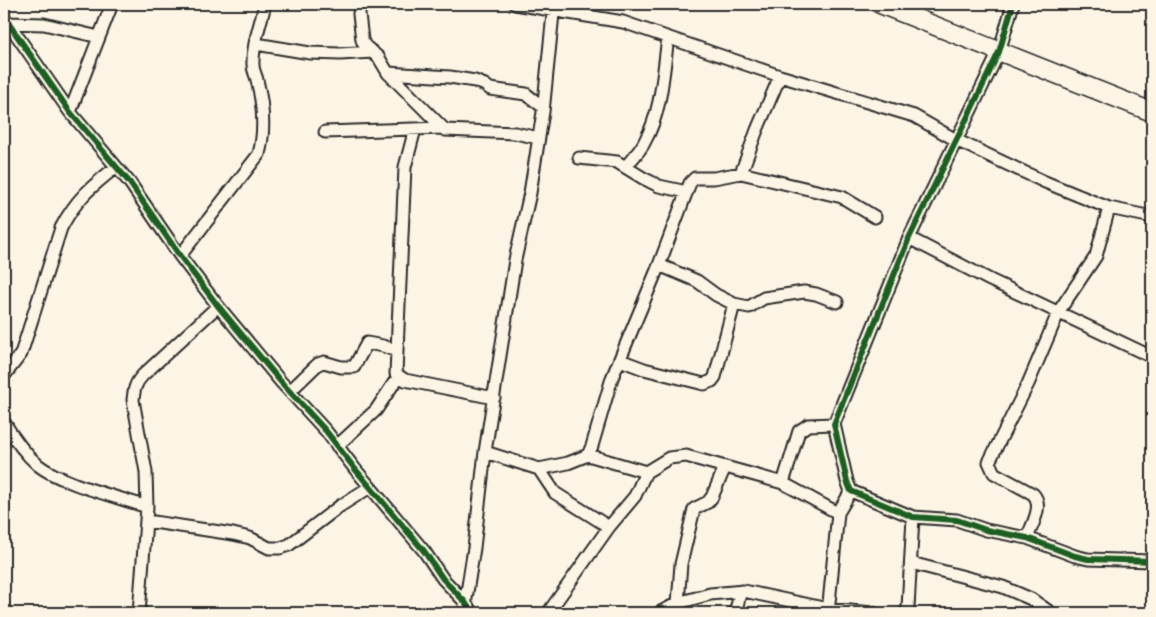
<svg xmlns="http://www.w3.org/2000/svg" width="1156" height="617" viewBox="0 0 1156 617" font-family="Sriracha,sans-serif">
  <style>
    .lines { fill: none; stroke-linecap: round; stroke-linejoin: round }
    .street-casing { stroke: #2b2b2b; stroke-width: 15 }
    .primary-casing { stroke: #2b2b2b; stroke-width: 21 }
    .street { stroke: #fcf5e5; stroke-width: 11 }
    .primary { stroke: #fcf5e5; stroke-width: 18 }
    .cycleway-casing { stroke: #fcf5e5; stroke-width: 9 }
    .cycleway { stroke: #1b5e20; stroke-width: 6 }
  </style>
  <rect width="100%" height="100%" fill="#fcf5e5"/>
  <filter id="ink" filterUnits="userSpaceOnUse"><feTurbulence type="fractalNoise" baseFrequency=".02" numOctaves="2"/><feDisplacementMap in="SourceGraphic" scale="10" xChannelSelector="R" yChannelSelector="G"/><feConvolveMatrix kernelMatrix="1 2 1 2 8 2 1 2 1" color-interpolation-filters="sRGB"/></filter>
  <g filter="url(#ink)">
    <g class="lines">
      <defs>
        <path id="street" d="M 360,4 L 359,14 L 362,40 L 365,46 L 379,58 L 388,73 L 445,130 L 515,133 L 539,138
          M 515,4 L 623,22 L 780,76 L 914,116 L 956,140 L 1045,182 L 1109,208 L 1152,217
          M 1013,4 L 999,52 L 909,238 L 834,424 L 847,481 L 851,491 L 913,517 L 957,520 L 986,530 L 1027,538 L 1075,556 L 1088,559 L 1152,561
          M 4,17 L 70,112 L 130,183 L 180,256 L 218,306 L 281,382 L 326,431 L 355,469 L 424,551 L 443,579 L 465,602 L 472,613
          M 8,23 L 44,24 L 99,37
          M 256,44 L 310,53 L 340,54 L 373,52
          M 388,73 L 450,77 L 475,81 L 485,85 L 490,89 L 526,94 L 543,107
          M 70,112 L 112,4
          M 415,129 L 405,167 L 396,374 L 405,380 L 494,398
          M 325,132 L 442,128
          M 579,158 L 617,162 L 643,178 L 659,186 L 687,192
          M 626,166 C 633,158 641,150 645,141 C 662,110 663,73 668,38
          M 741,173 L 757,130 L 780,76
          M 909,238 L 990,280 L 1152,357
          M 180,256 L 259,154 C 265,131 263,104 257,80 C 256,75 253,71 253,65 C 252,45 261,23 265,4
          M 659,265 L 697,281 L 716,295 L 734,304 L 749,307 L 764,298 L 804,292 L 816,294 L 837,302
          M 620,360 L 644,369 L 704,384 L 712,381 L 715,377 L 734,304
          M 4,376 L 21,354 L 61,228 C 76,199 91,187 116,167
          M 290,391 L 318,364 L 324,362 L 341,367 L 354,367 L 367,343 L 383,346 L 397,351
          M 4,422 C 13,437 24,453 38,465 C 62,484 118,497 147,507
          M 337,446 L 376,410 L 398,377
          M 485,452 L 539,469 L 568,463 L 588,455 L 592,446 L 612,378 L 659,265 L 690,183 L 695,178 L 714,178 L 741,173 L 842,197 L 875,217
          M 588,455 L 646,472
          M 539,469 L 555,493 L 609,527
          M 783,483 L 799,431 L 808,425 L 834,424
          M 147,521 L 233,534 L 250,538 L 269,548 L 280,548 L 289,545 L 340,506 L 370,487
          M 1027,538 C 1032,525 1044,505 1033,494 L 994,473 L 989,462 L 1028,384 L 1059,311 L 1096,256 L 1109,208
          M 911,563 L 1003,587 L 1031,599 L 1051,613
          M 678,603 L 681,564 L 694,509 L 708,502 L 712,497 L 725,467
          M 465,605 L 474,548 L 485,452 L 515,260 L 530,193 L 543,112 L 554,4
          M 139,613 L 147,507 L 146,472 L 133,400 C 134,390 135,383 143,375 L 218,306
          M 548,613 L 609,527 L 635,496 L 646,472 L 669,458 L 686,456 L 783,483 L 838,513
          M 659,613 L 678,603 L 710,594 L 744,591 L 828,609 L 873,613
          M 735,613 L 741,591
          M 828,613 L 838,513 L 851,491
          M 905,613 L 908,608 L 913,517"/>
        <path id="primary" d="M 880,4 L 1152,112"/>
      </defs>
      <use href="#street" class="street-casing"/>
      <use href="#primary" class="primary-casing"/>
      <use href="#street" class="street"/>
      <use href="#primary" class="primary"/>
      <defs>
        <path id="cycleway" d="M 1013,4 L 999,52 L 909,238 L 834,424 L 847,481 L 851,491 L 913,517 L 957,520 L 986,530 L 1027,538 L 1075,556 L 1088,559 L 1152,561
          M 4,17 L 70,112 L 130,183 L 180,256 L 218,306 L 281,382 L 326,431 L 355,469 L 424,551 L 443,579 L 465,602 L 472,613"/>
      </defs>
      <use href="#cycleway" class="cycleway-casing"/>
      <use href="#cycleway" class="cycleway"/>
    </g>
  </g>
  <rect width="1156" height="617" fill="none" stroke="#fcf5e5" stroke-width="20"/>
  <rect x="10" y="10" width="1136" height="597" fill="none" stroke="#2b2b2b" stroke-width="2" filter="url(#ink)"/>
</svg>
